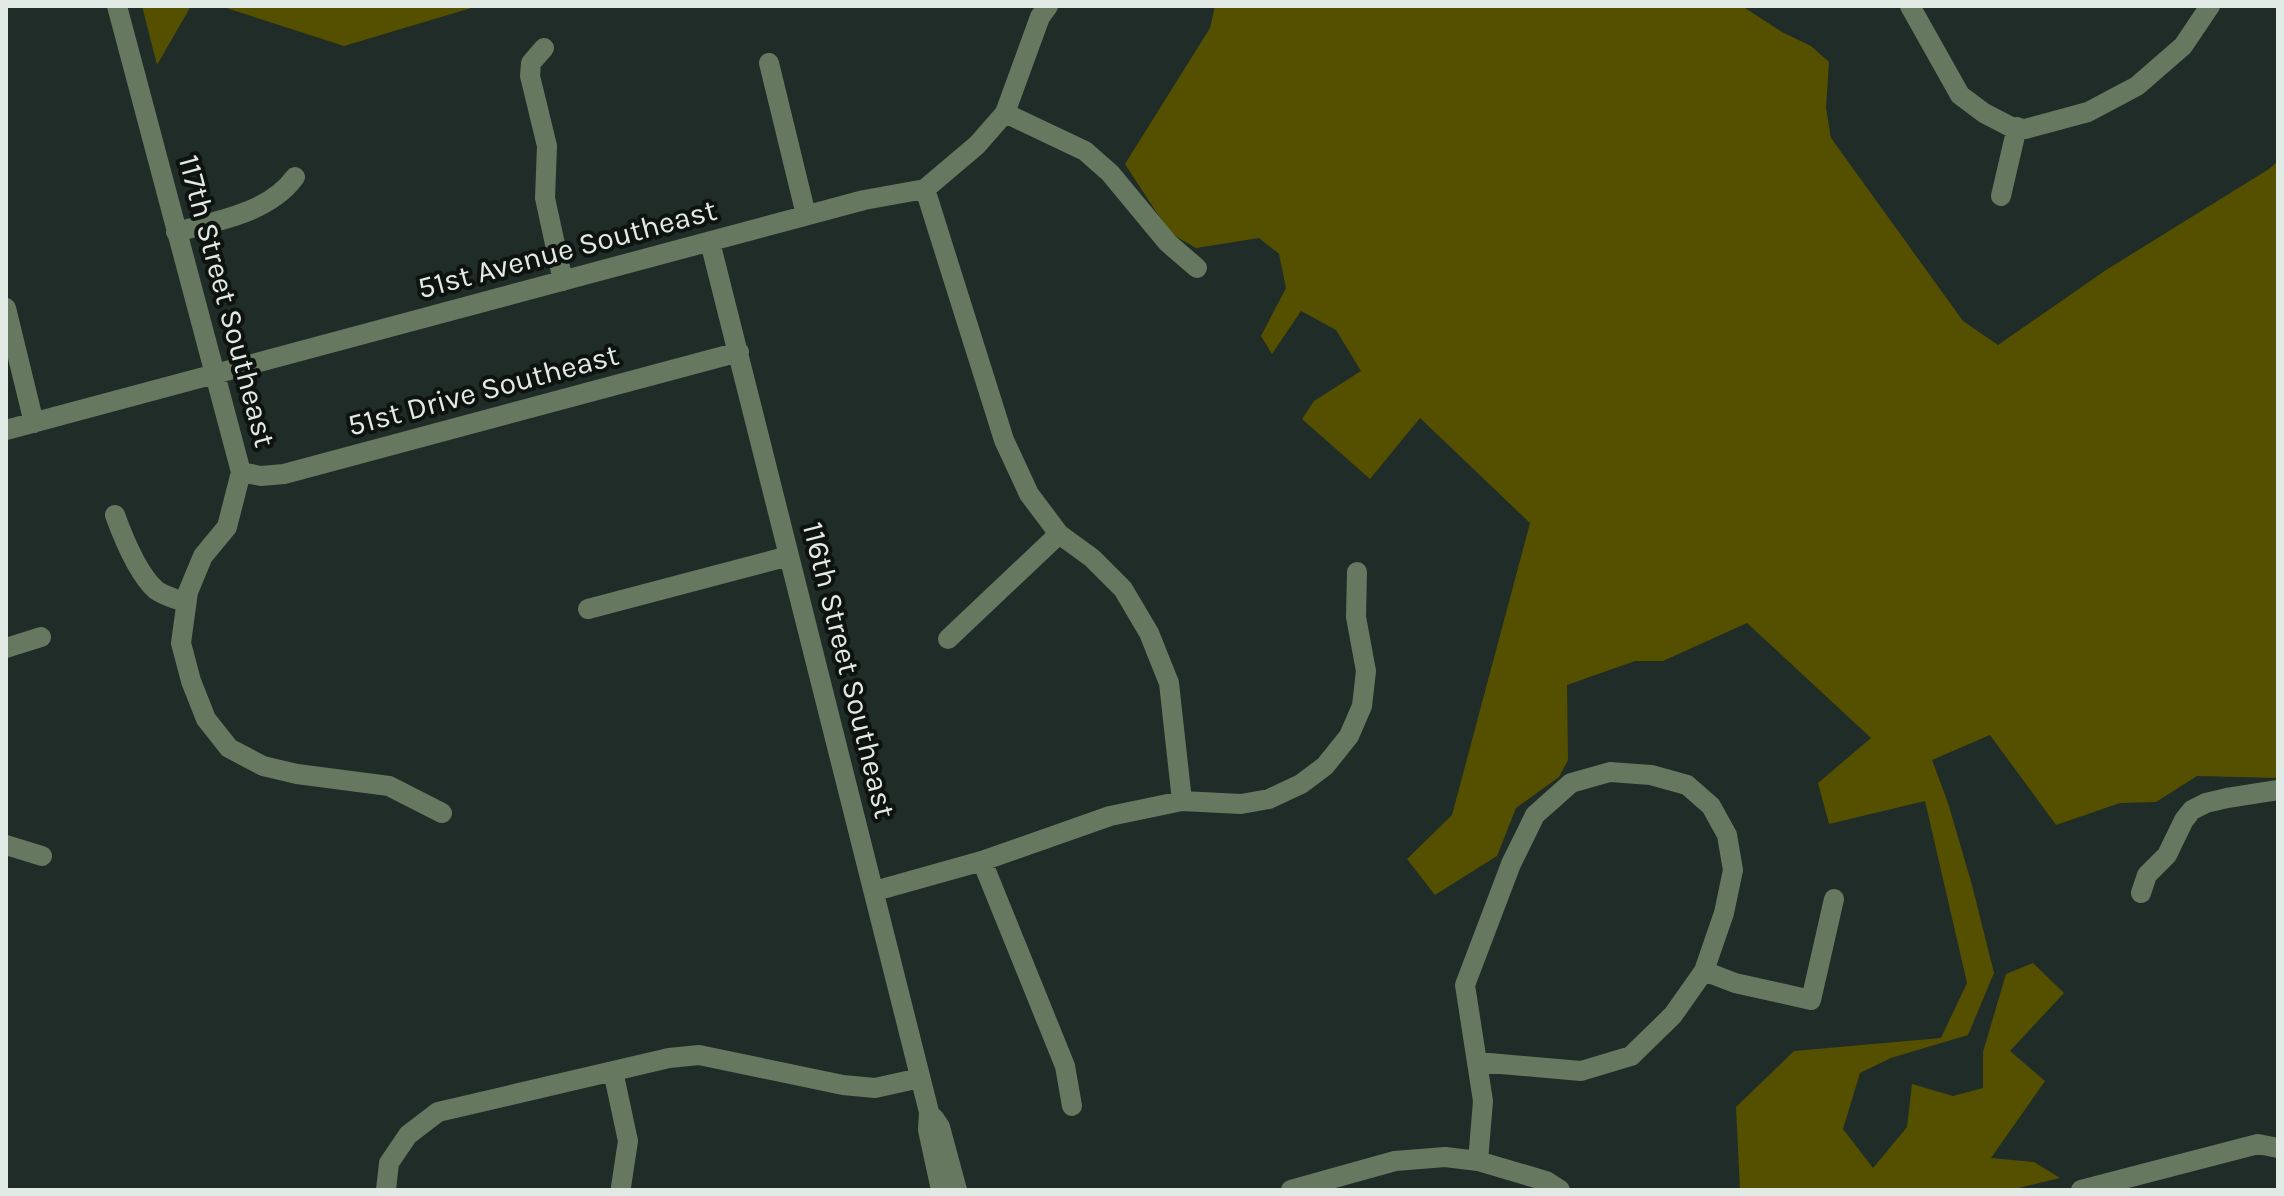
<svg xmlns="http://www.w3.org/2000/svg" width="2284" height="1196" viewBox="0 0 2284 1196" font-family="Karla,sans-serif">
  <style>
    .forest { fill: #545000 }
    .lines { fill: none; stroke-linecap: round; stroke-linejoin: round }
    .minor { stroke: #677860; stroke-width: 20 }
    .labels { text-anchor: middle; stroke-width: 8; stroke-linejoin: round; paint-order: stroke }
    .street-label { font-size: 30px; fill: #e2eae6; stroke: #0e1310 }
  </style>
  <rect width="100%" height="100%" fill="#202c27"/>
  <path class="forest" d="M 142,6 L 191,6 L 157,65 Z
    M 220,6 L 478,6 L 344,46 Z
    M 1215,6 L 1742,6 L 1782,32 L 1811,46 L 1829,62 L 1826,108 L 1831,138 L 1963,321 L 1998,345 L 2106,270 L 2269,169 L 2278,161 L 2278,778 L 2197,776 L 2156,802 L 2120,803 L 2056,825 L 1990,735 L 1932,760 L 1948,803 L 1972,885 L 1994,973 L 1968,1035 L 1891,1058 L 1860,1073 L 1843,1129 L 1873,1168 L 1907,1127 L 1912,1084 L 1953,1096 L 1983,1088 L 1983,1052 L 2006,974 L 2033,963 L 2064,993 L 2010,1051 L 2045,1081 L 1991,1158 L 2034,1162 L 2060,1178 L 2010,1190 L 1740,1190 L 1736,1107 L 1794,1051 L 1941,1038 L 1967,983 L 1925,801 L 1829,824 L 1818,783 L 1871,738 L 1747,623 L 1663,661 L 1635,661 L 1567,685 L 1568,760 L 1559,777 L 1516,808 L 1497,856 L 1435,895 L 1407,859 L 1452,815 L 1530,523 L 1420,418 L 1370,479 L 1302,419 L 1314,401 L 1361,371 L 1336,330 L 1301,311 L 1272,354 L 1261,336 L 1286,288 L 1279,254 L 1259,238 L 1196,248 L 1170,233 L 1125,164 L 1210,28 Z"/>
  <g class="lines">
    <path class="minor" d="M 117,6 L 241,472 L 227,527 L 203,556 L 188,592 L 181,643 L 191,681 L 206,719 L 229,748 L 263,766 L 297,774 L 389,786 L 442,813
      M 1910,6 L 1960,95 L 1984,113 L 2011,127 L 2025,129 L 2088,112 L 2137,86 L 2183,46 L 2210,6
      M 544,48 L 531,63 L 530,76 L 547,146 L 545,198 L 563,281
      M 769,63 L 806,215
      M 1005,113 L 1085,151 L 1110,173 L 1168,243 L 1197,268
      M 925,189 L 1004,440 L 1029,494 L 1059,534 L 1092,558 L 1123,589 L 1149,633 L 1169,683 L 1182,801
      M 2001,196 L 2017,127
      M 176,232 C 217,221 269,213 295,177
      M 710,242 L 929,1112 L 928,1130 L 941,1190
      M 6,308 L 34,423
      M 6,430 L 864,200 L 925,189 L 977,145 L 1005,113 L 1040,17 L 1048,6
      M 241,472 L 261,476 L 284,474 L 739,352
      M 115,515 C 123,537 138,574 156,590 C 164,596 177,599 186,603
      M 588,609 L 789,556
      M 948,639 L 1059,534
      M 6,648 L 41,637
      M 6,845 L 42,856
      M 982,861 L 1065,1066 L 1072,1106
      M 875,891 L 982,861 L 1110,816 L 1182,801 L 1241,804 L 1269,799 L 1301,784 L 1325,766 L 1349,736 L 1362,706 L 1366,671 L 1356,617 L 1357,572
      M 2141,893 L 2147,875 L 2167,855 L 2184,820 L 2192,810 L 2206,803 L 2227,798 L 2278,790
      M 1704,971 L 1735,983 L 1811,1000 L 1834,899
      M 613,1071 L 628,1141 L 621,1187
      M 934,1118 L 940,1127 L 957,1190
      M 1478,1161 L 1483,1101 L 1465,985 L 1511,864 L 1535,815 L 1571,783 L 1610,772 L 1651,775 L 1687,785 L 1711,806 L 1727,835 L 1733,870 L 1724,913 L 1704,971 L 1673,1015 L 1631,1056 L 1581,1071 L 1478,1062
      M 386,1190 L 389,1163 L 408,1135 L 438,1112 L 669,1058 L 699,1055 L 843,1085 L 875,1088 L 920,1078
      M 1291,1190 L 1395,1161 L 1445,1157 L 1478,1161 L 1546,1181 L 1560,1190
      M 2081,1190 L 2258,1144 L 2278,1148"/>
  </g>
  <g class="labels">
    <g class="street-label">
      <text transform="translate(567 249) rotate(-15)" y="10">51st Avenue Southeast</text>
      <text transform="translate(227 301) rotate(75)" y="10">117th Street Southeast</text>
      <text transform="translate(483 390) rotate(-15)" y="10">51st Drive Southeast</text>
      <text transform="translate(849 670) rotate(76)" y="10">116th Street Southeast</text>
    </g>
  </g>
  <rect width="2284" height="1196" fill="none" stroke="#e2eae6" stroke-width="16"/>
</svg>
